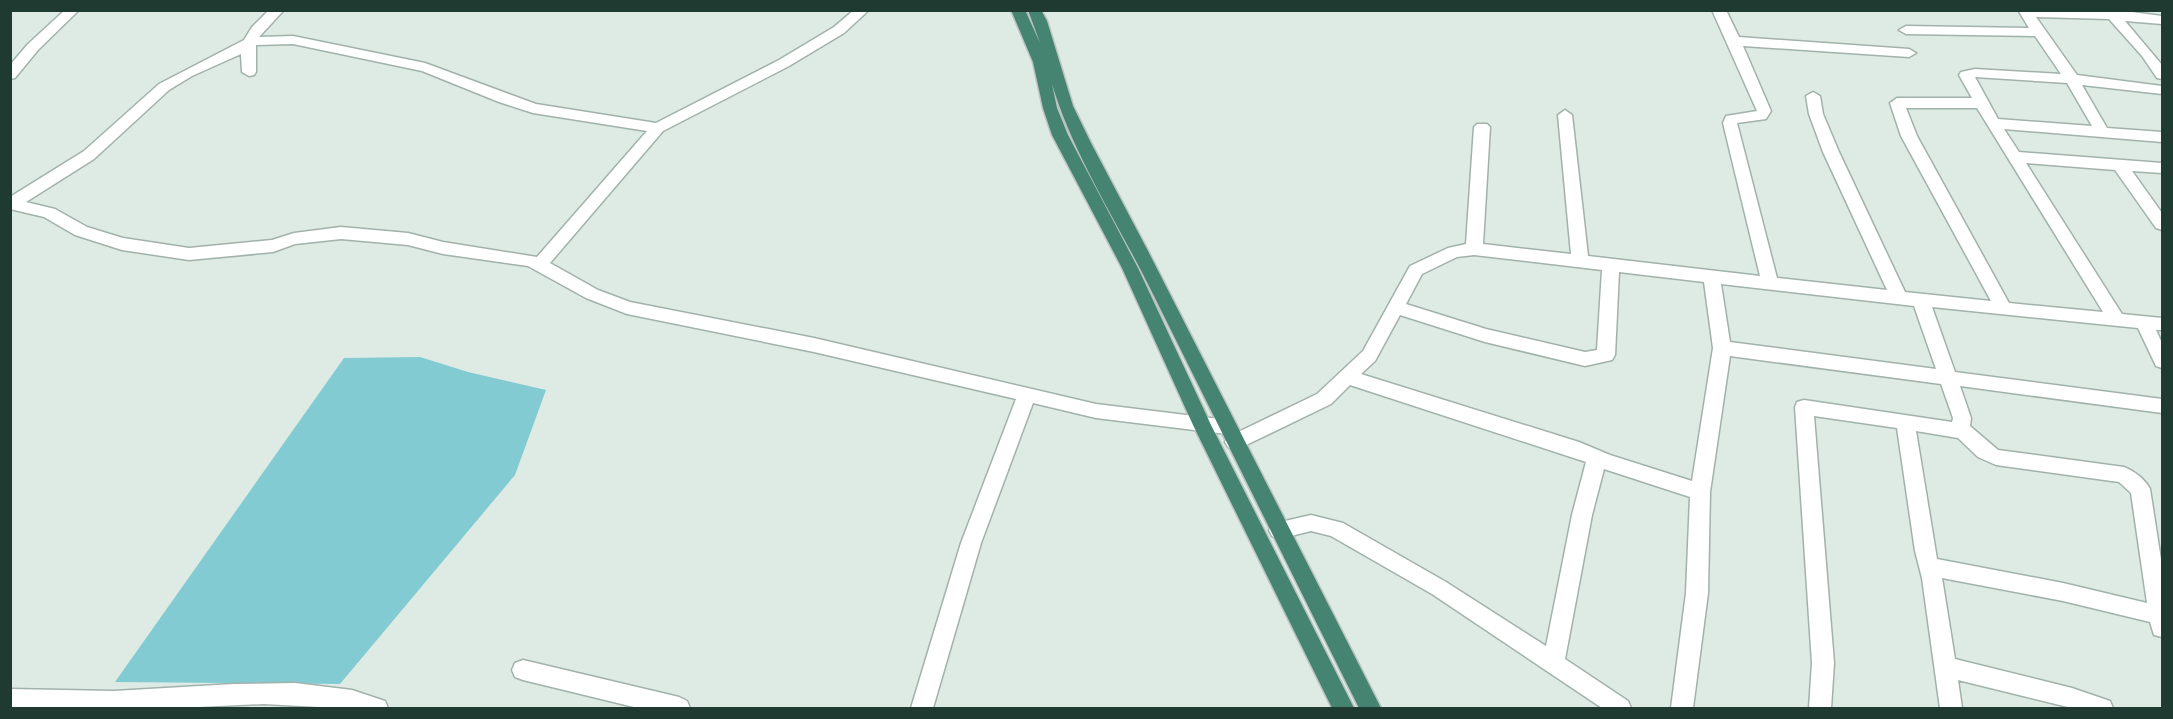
<svg xmlns="http://www.w3.org/2000/svg" width="2173" height="719" viewBox="0 0 2173 719" font-family="'Fira Sans',sans-serif">
  <style>
    .water { fill: #83cbd2 }
    .lines { fill: none; stroke-linecap: round; stroke-linejoin: round }
    .minor-casing { stroke: #a1b2ab; stroke-width: 3 }
    .trunk-casing { stroke: #bcc4c1; stroke-width: 3 }
    .minor { fill: #fff; fill-rule: evenodd }
    .trunk { fill: #468472; fill-rule: evenodd }
  </style>
  <rect width="100%" height="100%" fill="#deeae4"/>
  <path class="water" d="M 420,357 L 468,372 L 546,390 L 515,475 L 340,684 L 115,682 L 344,358 Z"/>
  <g class="lines">
    <defs>
      <path id="minor" d="M 65,10 L 79,10 L 38,50 L 15,78 L 10,79 L 10,65 L 28,44 Z
        M 269,10 L 284,10 L 259,37 L 293,36 L 425,63 L 536,104 L 656,123 L 779,60 L 834,27 L 854,10 L 869,10 L 844,33 L 789,66 L 663,131 L 550,263 L 598,290 L 630,302 L 814,338 L 1096,404 L 1227,420 L 1234,422 L 1236,427 L 1234,432 L 1227,434 L 1096,418 L 1033,403 L 981,543 L 933,708 L 911,708 L 961,543 L 1016,399 L 814,352 L 627,314 L 586,298 L 528,266 L 443,254 L 408,245 L 341,239 L 295,244 L 273,252 L 189,260 L 122,250 L 75,235 L 44,217 L 10,209 L 10,197 L 84,151 L 159,84 L 244,40 L 252,27 ZM 293,44 L 422,71 L 499,102 L 533,113 L 647,131 L 537,257 L 443,242 L 408,233 L 341,227 L 294,233 L 272,240 L 189,248 L 123,238 L 87,227 L 55,209 L 26,202 L 94,159 L 169,90 L 192,76 L 241,54 L 242,72 L 249,76 L 254,75 L 256,72 L 256,45 Z
        M 1712,10 L 1726,10 L 1739,37 L 1909,49 L 1916,53 L 1909,57 L 1743,46 L 1771,111 L 1766,119 L 1737,123 L 1777,278 L 1887,290 L 1823,152 L 1809,114 L 1806,96 L 1813,92 L 1820,96 L 1823,114 L 1839,152 L 1905,292 L 1991,301 L 1901,136 L 1890,103 L 1897,98 L 1972,98 L 1959,75 L 1961,72 L 1975,69 L 2061,74 L 2035,36 L 1906,34 L 1899,30 L 1906,26 L 2029,28 L 2018,10 L 2116,10 L 2162,16 L 2162,24 L 2125,21 L 2162,65 L 2162,79 L 2157,78 L 2142,56 L 2109,19 L 2036,17 L 2077,75 L 2162,86 L 2162,94 L 2082,85 L 2107,128 L 2162,132 L 2162,142 L 2004,129 L 2019,152 L 2162,163 L 2162,173 L 2132,171 L 2162,213 L 2162,230 L 2156,228 L 2115,170 L 2026,163 L 2122,314 L 2162,318 L 2162,330 L 2156,330 L 2162,343 L 2162,368 L 2156,366 L 2138,328 L 1932,307 L 1955,372 L 2162,399 L 2162,413 L 1960,386 L 1971,418 L 1970,426 L 1998,450 L 2124,467 C 2134,471 2145,479 2150,489 L 2162,566 L 2162,637 L 2154,635 L 2150,622 L 2063,601 L 1942,578 L 1955,659 L 2072,688 L 2110,701 L 2113,708 L 2072,708 L 1958,680 L 1962,708 L 1940,708 L 1922,578 L 1915,551 L 1897,428 L 1814,416 L 1834,663 L 1831,708 L 1809,708 L 1812,663 L 1795,407 L 1797,402 L 1804,400 L 1952,422 L 1953,418 L 1941,384 L 1730,356 L 1710,492 L 1708,593 L 1693,708 L 1671,708 L 1686,593 L 1690,497 L 1604,469 L 1592,515 L 1565,659 L 1628,701 L 1631,708 L 1602,708 L 1432,594 L 1331,536 L 1311,531 L 1279,539 L 1272,536 L 1269,530 L 1272,524 L 1311,515 L 1343,523 L 1446,582 L 1546,646 L 1572,515 L 1586,462 L 1350,385 L 1331,404 L 1242,447 L 1235,450 L 1228,447 L 1225,442 L 1228,437 L 1317,394 L 1363,351 L 1410,266 L 1448,248 L 1466,244 L 1474,127 L 1477,124 L 1487,124 L 1490,127 L 1483,244 L 1571,254 L 1558,115 L 1565,110 L 1572,115 L 1588,256 L 1760,276 L 1723,123 L 1726,116 L 1757,111 ZM 1975,77 L 2067,83 L 2092,126 L 1998,119 ZM 1906,108 L 1977,108 L 2103,312 L 2009,303 L 1917,136 ZM 1474,255 L 1602,270 L 1597,350 L 1585,352 L 1486,329 L 1406,304 L 1422,274 L 1457,257 ZM 1619,272 L 1704,282 L 1713,348 L 1692,481 L 1610,455 L 1579,442 L 1361,374 L 1375,361 L 1400,315 L 1485,342 L 1585,366 L 1612,360 L 1615,355 ZM 1721,284 L 1914,306 L 1936,369 L 1730,342 ZM 1916,431 L 1958,438 L 1978,457 L 1996,465 L 2119,482 L 2131,493 L 2147,603 L 2063,583 L 1937,559 Z
        M 523,660 L 679,697 L 687,701 L 690,708 L 638,708 L 523,680 L 515,677 L 512,670 L 515,663 Z
        M 295,683 L 352,690 L 385,701 L 388,708 L 338,708 L 264,704 L 177,708 L 10,708 L 10,689 L 114,691 L 234,684 Z"/>
      <path id="trunk" d="M 1011,10 L 1025,10 L 1040,43 L 1028,10 L 1041,10 L 1047,21 L 1073,106 L 1091,143 L 1148,251 L 1381,708 L 1359,708 C 1289,568 1220,428 1150,288 C 1117,222 1073,154 1052,84 L 1057,108 L 1068,135 L 1138,268 L 1211,425 L 1354,708 L 1332,708 L 1193,425 L 1122,268 L 1052,135 L 1043,108 L 1033,62 Z"/>
    </defs>
    <use href="#minor" class="minor-casing"/>
    <use href="#trunk" class="trunk-casing"/>
    <use href="#minor" class="minor"/>
    <use href="#trunk" class="trunk"/>
  </g>
  <rect width="2173" height="719" fill="none" stroke="#1f3a31" stroke-width="24"/>
</svg>
